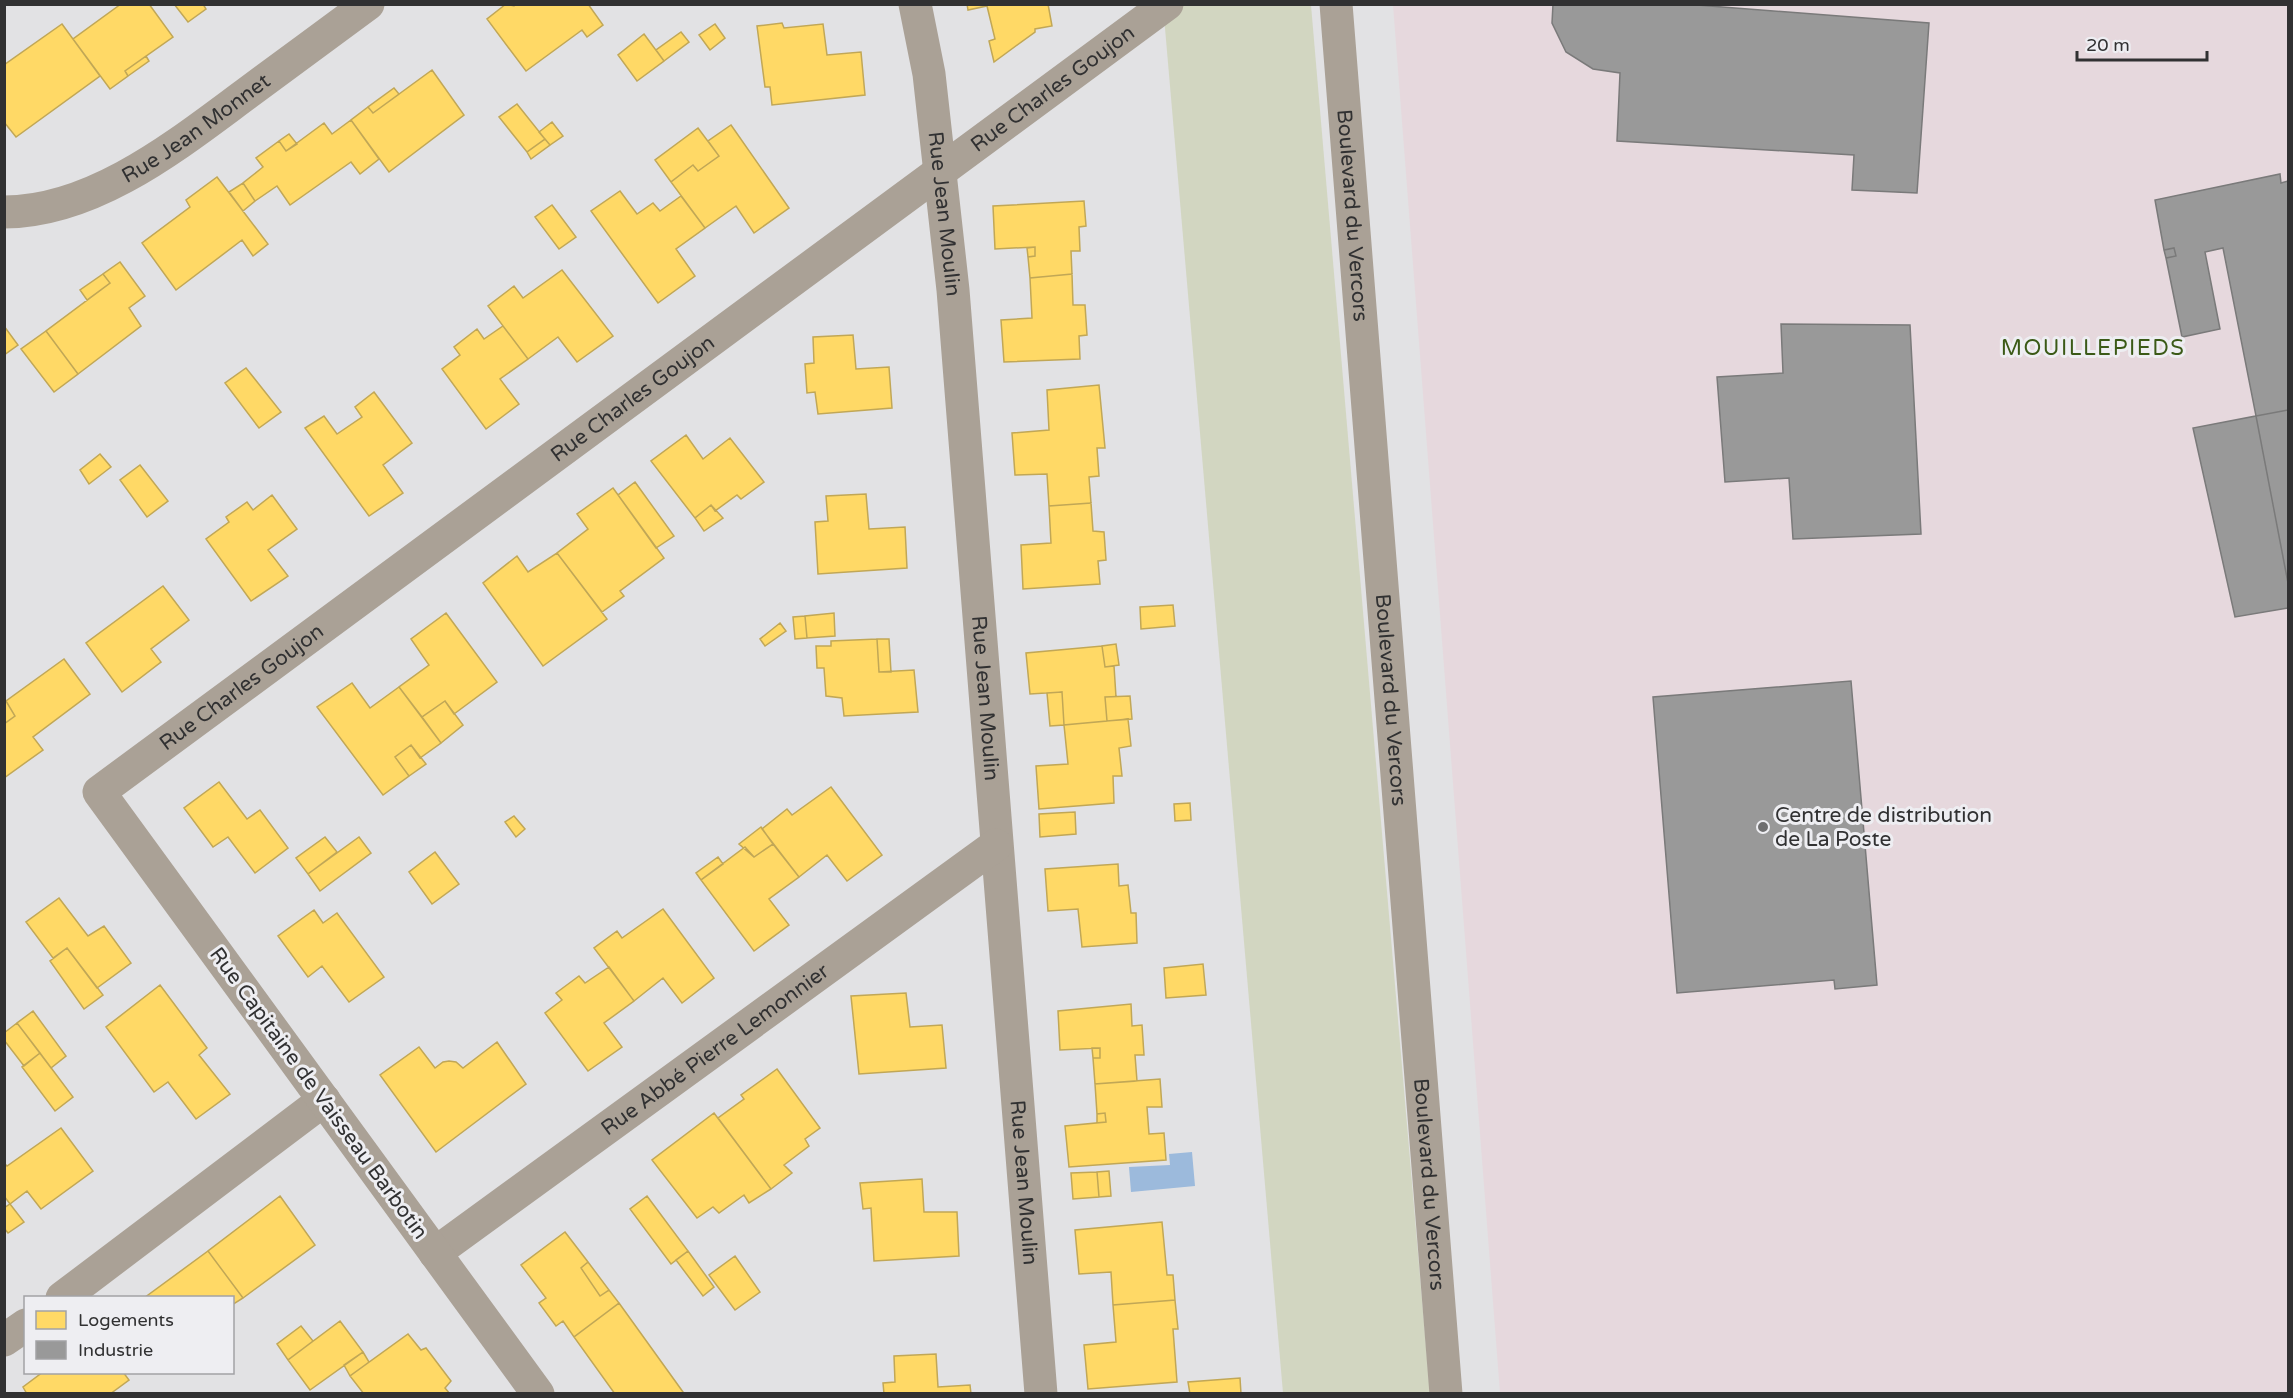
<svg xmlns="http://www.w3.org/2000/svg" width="2293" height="1398" viewBox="0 0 2293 1398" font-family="'Varela Round',sans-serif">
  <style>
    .industrial { fill: #e6d8dd }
    .green { fill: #d2d6c1 }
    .water { fill: #9cbadc }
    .homes { fill: #ffd966; stroke: #c1a756; stroke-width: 1.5 }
    .industry { fill: #999; stroke: #7a7a7a; stroke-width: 1.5 }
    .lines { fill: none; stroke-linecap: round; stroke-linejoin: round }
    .minor { stroke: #aaa196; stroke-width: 33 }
    .poi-dot { fill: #6f6f70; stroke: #eeeef2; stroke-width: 2 }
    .labels { text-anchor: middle; stroke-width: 6; stroke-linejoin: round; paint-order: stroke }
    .street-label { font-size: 21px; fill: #313132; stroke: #eeeef2 }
    .poi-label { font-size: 21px; fill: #313132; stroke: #eeeef2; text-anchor: start }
    .neighbourhood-label { font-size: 22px; letter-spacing: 1.5px; fill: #3b5a17; stroke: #eeeef2 }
  </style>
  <rect width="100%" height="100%" fill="#e2e2e4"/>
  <path class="industrial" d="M 1393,5 L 2288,5 L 2288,1393 L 1500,1393 Z"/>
  <path class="green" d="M 1163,5 L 1311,5 L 1430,1393 L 1283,1393 Z"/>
  <path class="water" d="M 1192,1152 L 1195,1186 L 1131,1192 L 1129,1167 L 1170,1165 L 1169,1154 Z"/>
  <path class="homes" d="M 121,4 L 149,4 L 173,37 L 125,71 L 128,76 L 110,89 L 73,39 Z
    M 174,4 L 203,4 L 206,9 L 188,22 Z
    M 506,4 L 514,6 L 517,4 L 588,4 L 603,25 L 587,37 L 582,30 L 526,71 L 487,19 Z
    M 967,4 L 1048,4 L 1052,26 L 1035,29 L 1035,32 L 994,62 L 989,41 L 995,39 L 987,6 L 968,10 Z
    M 782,23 L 784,28 L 823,24 L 827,55 L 861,52 L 865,95 L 772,105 L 770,87 L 765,87 L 757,26 Z
    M 62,24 L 100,76 L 16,137 L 4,122 L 4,65 Z
    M 715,24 L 725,38 L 710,50 L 699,35 Z
    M 681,32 L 689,42 L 664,61 L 656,50 Z
    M 644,34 L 664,61 L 637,81 L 618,55 Z
    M 146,56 L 149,61 L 128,76 L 125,71 Z
    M 432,70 L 464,115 L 389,172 L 351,120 L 368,107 L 373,113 Z
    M 394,88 L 399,94 L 373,113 L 368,107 Z
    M 517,104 L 545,139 L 527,152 L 499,117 Z
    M 351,120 L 379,159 L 360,174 L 351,162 L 290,205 L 277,186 L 255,201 L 243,183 L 263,167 L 256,158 L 279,141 L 286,151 L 324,123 L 332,134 Z
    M 552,122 L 563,136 L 550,145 L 539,132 Z
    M 731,125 L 789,208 L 754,233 L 736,206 L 705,228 L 671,182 L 693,165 L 698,171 L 719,156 L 708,141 Z
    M 698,128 L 719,156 L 698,171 L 693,165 L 671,182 L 655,160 Z
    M 289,134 L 297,144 L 286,151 L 279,141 Z
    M 545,139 L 550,145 L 531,159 L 527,152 Z
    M 217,177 L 268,244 L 253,256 L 242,240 L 176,290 L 142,243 L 190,207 L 186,200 Z
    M 243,183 L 255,201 L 243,211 L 229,192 Z
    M 620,191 L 637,214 L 653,203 L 660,211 L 681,196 L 705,228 L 676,249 L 695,276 L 658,303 L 591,211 Z
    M 1084,201 L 1086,226 L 1079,227 L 1080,251 L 1071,251 L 1072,274 L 1030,278 L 1028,257 L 1035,256 L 1035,247 L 995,249 L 993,206 Z
    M 552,205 L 576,237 L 559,249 L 535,217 Z
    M 1035,247 L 1035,256 L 1028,257 L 1027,248 Z
    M 120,262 L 145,296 L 129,308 L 141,326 L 78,374 L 46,331 L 110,283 L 103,274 Z
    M 562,270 L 613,336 L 577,362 L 558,337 L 528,359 L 488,306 L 514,286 L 523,298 Z
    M 103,274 L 110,283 L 87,300 L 80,290 Z
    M 1072,274 L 1073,305 L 1085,305 L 1087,335 L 1079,336 L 1080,359 L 1004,362 L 1001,320 L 1032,318 L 1030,278 Z
    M 4,326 L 18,345 L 4,355 Z
    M 503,326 L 528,359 L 500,379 L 519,404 L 486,429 L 442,369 L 460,355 L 454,347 L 477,329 L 484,339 Z
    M 46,331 L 78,374 L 54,392 L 21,349 Z
    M 853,335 L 856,369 L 889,367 L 892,408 L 818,414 L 815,392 L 807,393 L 805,364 L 814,363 L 813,337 Z
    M 246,368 L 281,412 L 259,428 L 225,383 Z
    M 1099,385 L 1105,448 L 1097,448 L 1099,476 L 1089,477 L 1091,503 L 1049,506 L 1047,474 L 1015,475 L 1012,433 L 1049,430 L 1047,390 Z
    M 374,392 L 412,443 L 383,465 L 403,493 L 369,516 L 305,428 L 324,416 L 337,434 L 362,417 L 355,407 Z
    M 686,435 L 703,459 L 730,438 L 764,482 L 741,499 L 737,495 L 715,511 L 711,505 L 695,518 L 651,461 Z
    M 100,454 L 111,467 L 89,484 L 80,470 Z
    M 140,465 L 168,501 L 147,517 L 120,480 Z
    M 635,482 L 674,536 L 656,548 L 618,495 Z
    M 613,488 L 664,558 L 620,591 L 624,596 L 602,612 L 557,553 L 588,529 L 577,514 Z
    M 866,494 L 869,529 L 905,527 L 907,568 L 818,574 L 815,522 L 828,521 L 826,496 Z
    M 272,495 L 297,529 L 268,550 L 288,576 L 251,601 L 206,539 L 229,522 L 226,517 L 247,502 L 253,510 Z
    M 1091,503 L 1093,531 L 1104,532 L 1106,560 L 1098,561 L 1100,584 L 1023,589 L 1021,545 L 1051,543 L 1049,506 Z
    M 711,505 L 723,518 L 704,531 L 695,518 Z
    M 557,553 L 607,619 L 543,666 L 483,583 L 517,556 L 528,572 Z
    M 163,586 L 189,620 L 151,649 L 161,662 L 122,692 L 86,643 Z
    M 1173,605 L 1175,626 L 1141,629 L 1140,607 Z
    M 446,613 L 497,682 L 454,714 L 445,701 L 422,717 L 399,687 L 429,665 L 411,639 Z
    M 834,613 L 835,636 L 807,638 L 805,616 Z
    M 805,616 L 807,638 L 795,639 L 793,617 Z
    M 780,623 L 786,631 L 765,646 L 760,639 Z
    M 877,639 L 879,672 L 914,670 L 918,712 L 844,716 L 842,698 L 826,696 L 824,668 L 817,668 L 816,646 L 831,646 L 831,641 Z
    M 877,639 L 889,639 L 891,672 L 879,672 Z
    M 1116,644 L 1119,665 L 1105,667 L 1102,646 Z
    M 1102,646 L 1105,667 L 1114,666 L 1116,697 L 1105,697 L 1107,721 L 1064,725 L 1062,692 L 1030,694 L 1026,653 Z
    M 64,659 L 90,694 L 33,737 L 43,750 L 4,778 L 4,724 L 15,716 L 6,701 Z
    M 352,683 L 370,708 L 399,687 L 441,743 L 420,758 L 411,745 L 395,757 L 409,776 L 383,795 L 317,707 Z
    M 1062,692 L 1064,725 L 1050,726 L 1047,693 Z
    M 1130,696 L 1132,719 L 1107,721 L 1105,697 Z
    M 6,701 L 15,716 L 4,724 L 4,702 Z
    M 445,701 L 463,725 L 441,743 L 422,717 Z
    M 1128,719 L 1131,746 L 1119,748 L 1122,776 L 1113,776 L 1114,803 L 1039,809 L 1036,766 L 1068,764 L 1064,725 Z
    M 411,745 L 426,764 L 409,776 L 395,757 Z
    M 219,782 L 247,819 L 260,810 L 288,848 L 255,873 L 228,837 L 213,847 L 184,808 Z
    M 831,787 L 882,855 L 847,881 L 827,855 L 799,877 L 762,829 L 787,809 L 792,815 Z
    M 1190,803 L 1191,820 L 1175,821 L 1174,804 Z
    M 1075,812 L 1076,834 L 1040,837 L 1039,814 Z
    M 514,816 L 525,829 L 516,837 L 505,822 Z
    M 761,827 L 773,844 L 754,857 L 739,844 Z
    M 325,837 L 337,852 L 308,874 L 296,858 Z
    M 359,837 L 371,853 L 320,891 L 308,874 Z
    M 773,844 L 799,877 L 769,899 L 789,925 L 754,951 L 701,880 L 745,847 L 754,857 Z
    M 435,852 L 459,884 L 432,904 L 409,872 Z
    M 718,857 L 723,864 L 701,880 L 696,873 Z
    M 1118,864 L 1119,886 L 1128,885 L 1131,913 L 1136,913 L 1137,943 L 1082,947 L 1078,909 L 1048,911 L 1045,869 Z
    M 59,898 L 88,936 L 104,926 L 131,963 L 97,988 L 67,948 L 53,958 L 26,922 Z
    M 663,909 L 714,978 L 682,1003 L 663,978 L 634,1001 L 594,948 L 617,931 L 622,938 Z
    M 314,910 L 323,923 L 337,913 L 384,977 L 349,1002 L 322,966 L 308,977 L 278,936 Z
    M 67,948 L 103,995 L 84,1009 L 50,961 Z
    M 1203,964 L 1206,995 L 1166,998 L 1164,968 Z
    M 609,967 L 634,1001 L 604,1023 L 622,1047 L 588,1071 L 545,1013 L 562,1000 L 556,993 L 579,976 L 585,983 Z
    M 160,985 L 207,1048 L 199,1055 L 230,1094 L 196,1119 L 168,1082 L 154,1092 L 106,1027 Z
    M 906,993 L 910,1027 L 942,1025 L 946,1068 L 859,1074 L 851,996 Z
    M 1131,1004 L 1132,1026 L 1142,1025 L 1144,1055 L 1135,1055 L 1137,1081 L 1095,1084 L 1093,1058 L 1100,1058 L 1100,1048 L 1060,1050 L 1058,1011 Z
    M 33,1011 L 66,1056 L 51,1068 L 17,1023 Z
    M 17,1023 L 40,1053 L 24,1066 L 4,1040 L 4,1033 Z
    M 497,1042 L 526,1084 L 436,1152 L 380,1075 L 419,1047 L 435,1068 L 443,1062 L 449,1061 L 456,1062 L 463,1068 Z
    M 1092,1048 L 1100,1048 L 1100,1058 L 1093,1058 Z
    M 40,1053 L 73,1097 L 55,1111 L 22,1067 Z
    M 777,1069 L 820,1128 L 805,1139 L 809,1146 L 784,1165 L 792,1173 L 771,1189 L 718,1118 L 744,1099 L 741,1095 Z
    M 1160,1079 L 1162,1107 L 1147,1107 L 1149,1134 L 1164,1133 L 1166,1160 L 1069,1167 L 1065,1126 L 1106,1122 L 1105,1113 L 1097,1114 L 1095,1084 Z
    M 714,1113 L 771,1189 L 749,1203 L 744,1195 L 719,1213 L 713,1207 L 697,1218 L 652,1160 Z
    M 1105,1113 L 1106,1122 L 1097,1123 L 1097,1114 Z
    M 61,1128 L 93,1171 L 41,1209 L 27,1191 L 10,1204 L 4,1196 L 4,1163 L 7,1166 Z
    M 1109,1171 L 1111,1196 L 1099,1197 L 1097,1172 Z
    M 1097,1172 L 1099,1197 L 1073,1199 L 1071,1173 Z
    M 922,1179 L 924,1212 L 957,1212 L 959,1256 L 874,1261 L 871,1208 L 863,1209 L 860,1183 Z
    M 280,1196 L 315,1245 L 243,1298 L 208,1251 Z
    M 647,1196 L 688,1251 L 671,1264 L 630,1209 Z
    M 10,1204 L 24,1222 L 8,1233 L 4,1228 L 4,1208 Z
    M 1162,1222 L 1167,1275 L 1173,1275 L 1175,1300 L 1113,1305 L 1111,1272 L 1079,1274 L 1075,1230 Z
    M 565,1232 L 588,1262 L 581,1268 L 600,1296 L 609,1290 L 619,1303 L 574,1337 L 563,1321 L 556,1326 L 539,1303 L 546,1298 L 521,1265 Z
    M 208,1251 L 243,1298 L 232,1305 L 232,1298 L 144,1298 Z
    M 688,1251 L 714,1287 L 703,1296 L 676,1260 Z
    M 735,1256 L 760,1292 L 735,1310 L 709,1275 Z
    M 588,1262 L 609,1290 L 600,1296 L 581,1268 Z
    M 1175,1300 L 1178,1329 L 1173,1329 L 1177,1382 L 1088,1389 L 1084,1345 L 1116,1342 L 1113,1305 Z
    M 619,1303 L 683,1392 L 681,1394 L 615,1394 L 574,1337 Z
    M 340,1321 L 363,1352 L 310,1390 L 288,1360 Z
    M 301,1326 L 313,1341 L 288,1360 L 277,1344 Z
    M 408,1334 L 421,1350 L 426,1348 L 451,1381 L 445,1388 L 450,1394 L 364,1394 L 350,1376 Z
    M 363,1352 L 369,1362 L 350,1376 L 344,1365 Z
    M 936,1354 L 938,1387 L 970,1385 L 971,1394 L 884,1394 L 883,1383 L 895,1382 L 894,1356 Z
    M 43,1372 L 123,1372 L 129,1380 L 110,1394 L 27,1394 L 23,1387 Z
    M 1240,1378 L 1241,1394 L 1190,1394 L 1188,1382 Z"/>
  <path class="industry" d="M 1553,4 L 1684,4 L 1929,23 L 1917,193 L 1852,190 L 1854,155 L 1617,141 L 1620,73 L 1593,69 L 1566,52 L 1552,23 Z
    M 2280,174 L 2281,183 L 2288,181 L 2288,410 L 2256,416 L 2223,248 L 2205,252 L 2220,329 L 2182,337 L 2166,258 L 2176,256 L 2174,248 L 2164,250 L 2155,200 Z
    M 2174,248 L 2176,256 L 2166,258 L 2164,250 Z
    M 1781,324 L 1910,325 L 1921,534 L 1793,539 L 1789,478 L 1725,482 L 1717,377 L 1783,373 Z
    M 2288,410 L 2288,583 L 2256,416 Z
    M 2256,416 L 2288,583 L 2288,608 L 2235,617 L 2193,428 Z
    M 1851,681 L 1877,985 L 1835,989 L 1834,980 L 1677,993 L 1653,697 Z"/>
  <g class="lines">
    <g class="minor">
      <path id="s1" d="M 915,4 L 929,74 L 953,290 L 1041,1394"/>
      <path id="s2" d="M 1336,4 L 1446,1394"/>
      <path id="s3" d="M 4,212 C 94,212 177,145 246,94 C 287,64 327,34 368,4"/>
      <path id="s4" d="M 435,1253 L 996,845"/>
      <path d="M 62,1298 L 324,1100"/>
      <path d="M 4,1340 L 26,1325"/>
      <path id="s5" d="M 538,1394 L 99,792 L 1167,4"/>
    </g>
  </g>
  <circle class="poi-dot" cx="1763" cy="827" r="6"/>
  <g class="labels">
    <g class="street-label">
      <text dy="7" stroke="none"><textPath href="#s5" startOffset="1930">Rue Charles Goujon</textPath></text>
      <text dy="7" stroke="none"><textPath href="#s3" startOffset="213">Rue Jean Monnet</textPath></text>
      <text dy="7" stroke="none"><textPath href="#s1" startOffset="212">Rue Jean Moulin</textPath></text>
      <text dy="7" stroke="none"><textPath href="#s2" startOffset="212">Boulevard du Vercors</textPath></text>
      <text dy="7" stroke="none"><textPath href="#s5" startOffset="1408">Rue Charles Goujon</textPath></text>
      <text dy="7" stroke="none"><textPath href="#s5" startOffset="922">Rue Charles Goujon</textPath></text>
      <text dy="7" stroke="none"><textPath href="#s1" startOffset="698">Rue Jean Moulin</textPath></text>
      <text dy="7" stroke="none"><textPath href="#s2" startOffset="698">Boulevard du Vercors</textPath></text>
      <text dy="7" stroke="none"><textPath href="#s4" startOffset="346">Rue Abbé Pierre Lemonnier</textPath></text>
      <text transform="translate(319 1093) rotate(54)" y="7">Rue Capitaine de Vaisseau Barbotin</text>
      <text dy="7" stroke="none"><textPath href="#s1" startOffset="1184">Rue Jean Moulin</textPath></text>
      <text dy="7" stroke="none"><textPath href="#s2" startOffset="1184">Boulevard du Vercors</textPath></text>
    </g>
    <g class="poi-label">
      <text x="1775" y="822">Centre de distribution<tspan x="1775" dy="24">de La Poste</tspan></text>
    </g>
    <g class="neighbourhood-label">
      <text x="2093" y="355">MOUILLEPIEDS</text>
    </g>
  </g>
  <rect width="2293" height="1398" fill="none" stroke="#313132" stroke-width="12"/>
  <rect x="24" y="1296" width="210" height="78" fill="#eeeef2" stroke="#a2a2a5" stroke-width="1.5"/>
  <rect x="36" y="1311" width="30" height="18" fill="#ffd966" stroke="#a2a2a5" stroke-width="1.5"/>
  <text x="78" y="1326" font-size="18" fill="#313132">Logements</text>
  <rect x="36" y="1341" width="30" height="18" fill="#999999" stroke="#a2a2a5" stroke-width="1.5"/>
  <text x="78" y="1356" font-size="18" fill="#313132">Industrie</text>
  <path d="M2077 51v9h130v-9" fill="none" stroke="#313132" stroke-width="3"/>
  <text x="2086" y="51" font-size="18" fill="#313132" stroke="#eeeef2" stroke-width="4.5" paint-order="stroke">20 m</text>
</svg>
